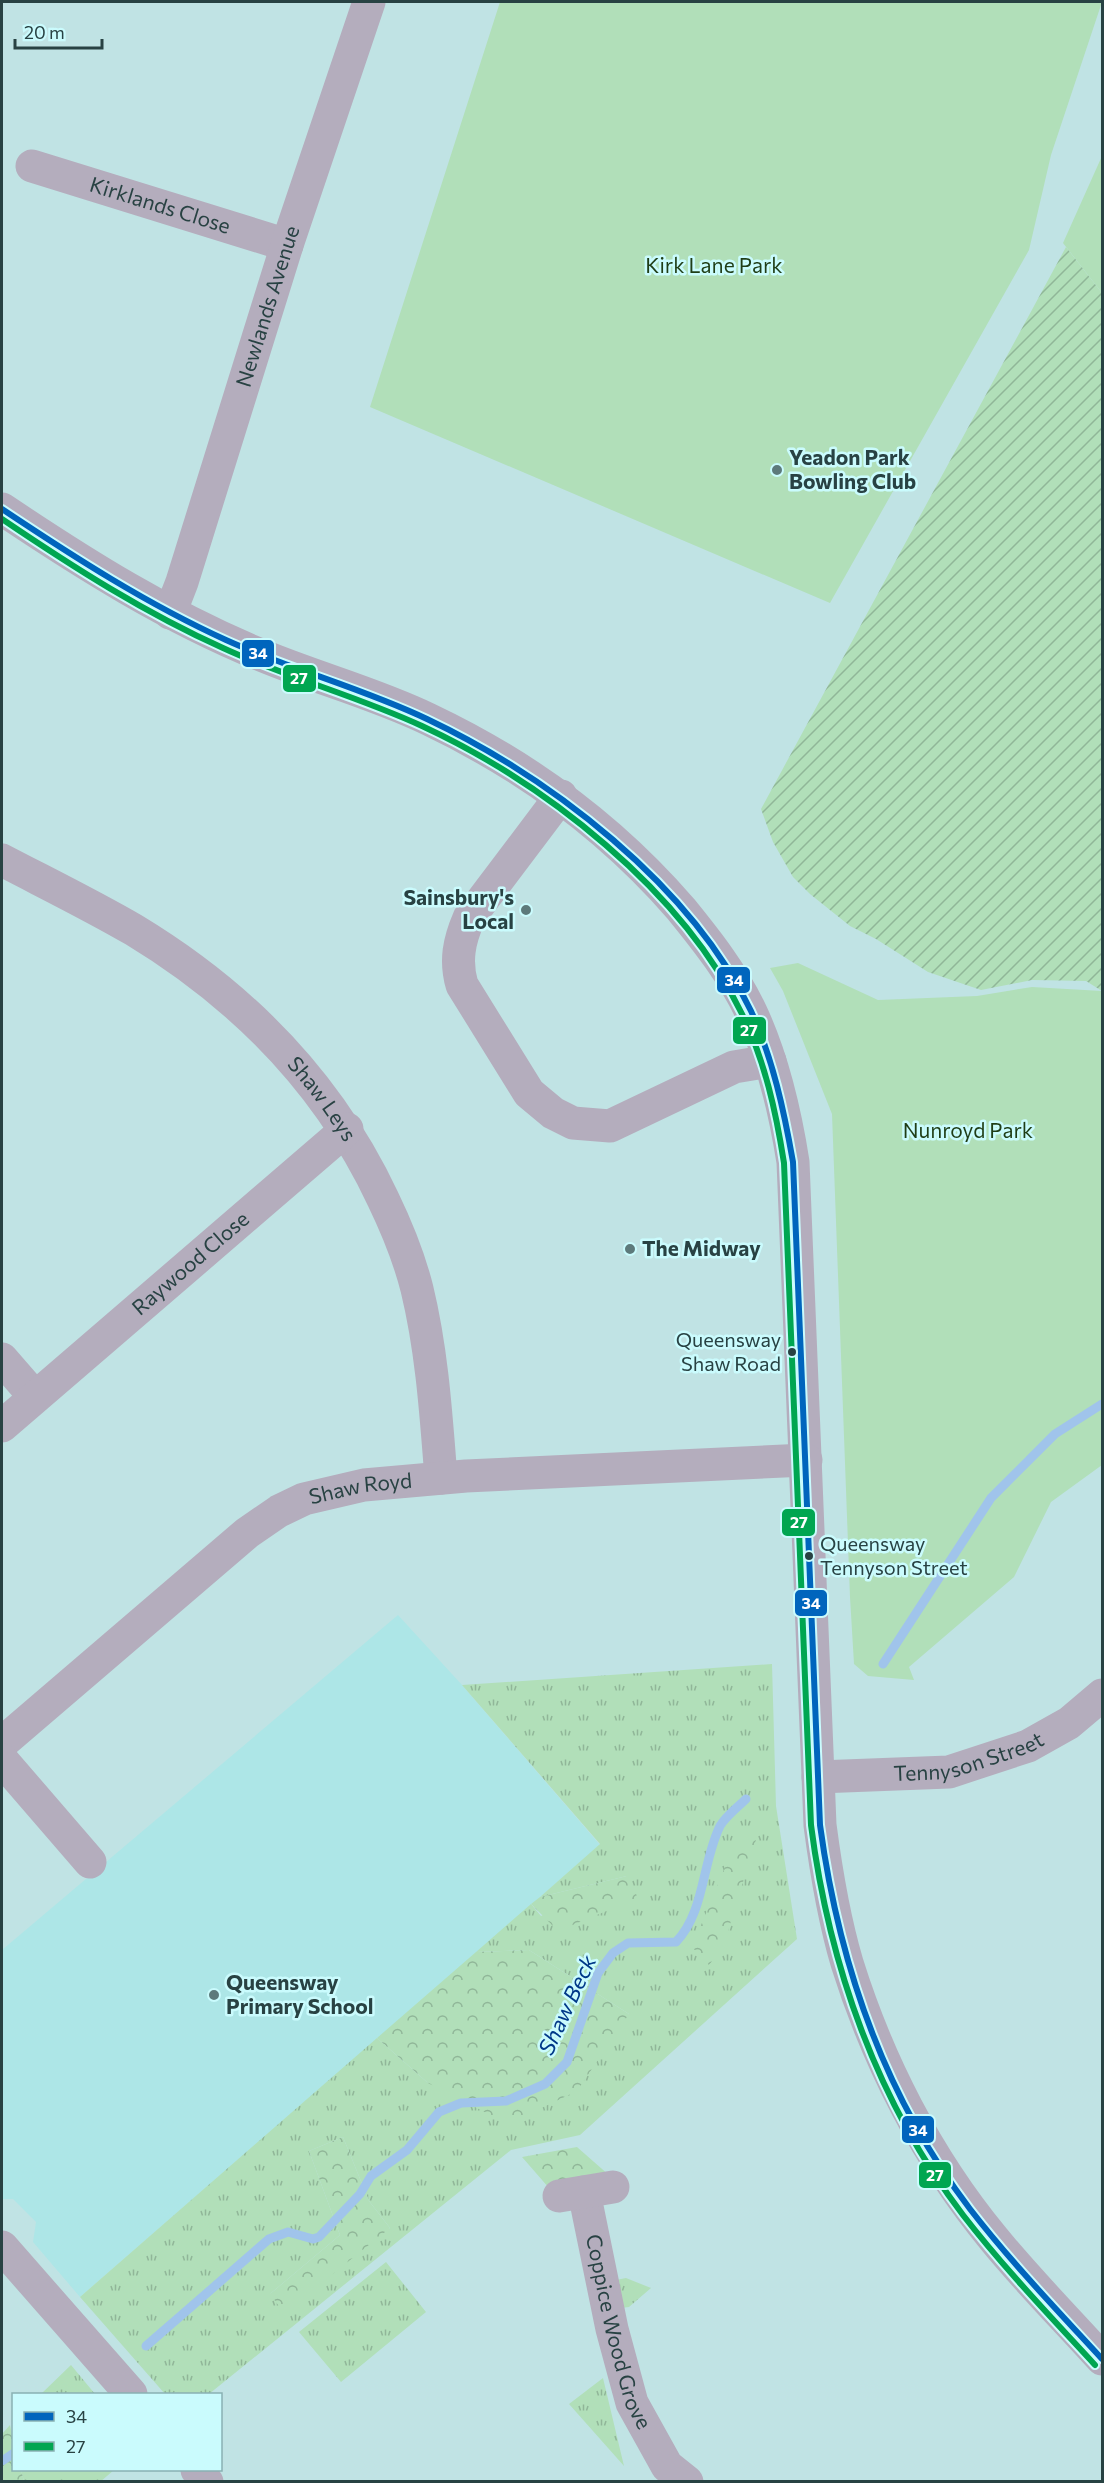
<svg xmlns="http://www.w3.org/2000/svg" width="1104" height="2483" viewBox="0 0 1104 2483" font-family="Commissioner,sans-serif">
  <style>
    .built { fill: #ade6e7 }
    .grass { fill: url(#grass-tufts); fill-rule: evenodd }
    .forest { fill: url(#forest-crowns) }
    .park { fill: #b1dfb9 }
    .garden { fill: url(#garden-furrows) }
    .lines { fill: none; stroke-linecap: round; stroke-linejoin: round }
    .stream { stroke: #a0c4eb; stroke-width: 9 }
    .minor { stroke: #b4adbd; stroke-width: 33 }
    .bus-1-casing { stroke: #cafbfd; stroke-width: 10 }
    .bus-2-casing { stroke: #cafbfd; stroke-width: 10 }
    .bus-1 { stroke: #0065bd; stroke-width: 6 }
    .bus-2 { stroke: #00a651; stroke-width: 6 }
    .poi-dot { fill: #5d7a7b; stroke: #cafbfd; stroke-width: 2 }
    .bus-dot { fill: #284243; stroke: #cafbfd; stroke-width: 2 }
    .labels { text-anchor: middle; stroke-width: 5; stroke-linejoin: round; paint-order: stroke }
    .bus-label { font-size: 20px; fill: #284243; stroke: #cafbfd; text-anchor: end }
    .street-label { font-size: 21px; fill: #284243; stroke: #cafbfd }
    .park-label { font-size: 21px; fill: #1f3d16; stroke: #cafbfd }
    .poi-label { font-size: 21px; font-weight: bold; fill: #284243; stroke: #cafbfd; text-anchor: start }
    .water-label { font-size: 22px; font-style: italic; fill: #003888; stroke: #cafbfd }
    .line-badge { stroke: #cafbfd; stroke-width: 2 }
    .badge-label { font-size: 16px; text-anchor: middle; font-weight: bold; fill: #fff }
  </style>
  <defs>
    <pattern id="grass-tufts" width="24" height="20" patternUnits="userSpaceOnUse" patternTransform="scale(1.5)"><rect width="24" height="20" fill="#b1dfb9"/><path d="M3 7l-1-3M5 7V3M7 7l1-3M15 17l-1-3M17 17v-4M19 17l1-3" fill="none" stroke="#90b698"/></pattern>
    <pattern id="forest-crowns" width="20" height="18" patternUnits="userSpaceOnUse" patternTransform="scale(1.5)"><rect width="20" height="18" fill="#b1dfb9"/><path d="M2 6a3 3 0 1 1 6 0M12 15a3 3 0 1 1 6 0" fill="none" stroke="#90b698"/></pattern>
    <pattern id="garden-furrows" width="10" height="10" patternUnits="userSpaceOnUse" patternTransform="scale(1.5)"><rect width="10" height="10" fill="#b1dfb9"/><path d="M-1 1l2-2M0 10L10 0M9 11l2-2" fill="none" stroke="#90b698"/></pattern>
  </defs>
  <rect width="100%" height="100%" fill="#c0e3e4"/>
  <path class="built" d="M 398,1615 L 462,1685 L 600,1845 L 80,2297 L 33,2242 L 36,2222 L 13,2199 L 2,2199 L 2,1950 Z"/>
  <path class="grass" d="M 772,1664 L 776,1806 L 797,1939 L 580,2135 L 511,2150 L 209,2394 L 165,2394 L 80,2297 L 377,2038 L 428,2083 L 629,2014 L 529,1950 L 476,1952 L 531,1904 L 541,1916 L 627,1876 L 540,1897 L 600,1844 L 462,1685 ZM 343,2137 L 369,2201 L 390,2228 L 270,2294 L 340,2235 L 309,2151 Z
    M 386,2262 L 426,2312 L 341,2382 L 299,2332 Z
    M 626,2278 L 651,2288 L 629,2307 L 621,2308 L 616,2280 Z
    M 71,2365 L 95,2394 L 41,2394 Z
    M 603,2378 L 624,2466 L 569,2404 Z
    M 21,2470 L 114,2470 L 100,2482 L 24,2481 Z"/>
  <path class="forest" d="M 759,1830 L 723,1947 L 709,1965 L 692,1947 L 735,1843 Z
    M 627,1876 L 638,1898 L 558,1931 L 531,1904 L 540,1897 Z
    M 529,1950 L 629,2014 L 577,2091 L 508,2124 L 428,2083 L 377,2038 L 476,1952 Z
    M 343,2137 L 369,2201 L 390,2228 L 284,2313 L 270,2294 L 340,2235 L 309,2151 Z
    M 577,2147 L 610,2176 L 549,2188 L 522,2157 Z
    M 10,2425 L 13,2439 L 14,2470 L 21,2470 L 24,2481 L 2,2481 L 2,2434 Z"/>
  <path class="park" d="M 500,2 L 1102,2 L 1051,155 L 1029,250 L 830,603 L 370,407 Z
    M 1102,156 L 1102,293 L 1063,243 Z
    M 798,963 L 878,1000 L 977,996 L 1032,987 L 1102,991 L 1102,1465 L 1051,1502 L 1014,1577 L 909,1667 L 914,1680 L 868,1676 L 854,1664 L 850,1597 L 832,1114 L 783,991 L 770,968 Z"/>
  <path class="garden" d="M 1066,247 L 1102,293 L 1102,991 L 1086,981 L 1032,980 L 981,990 L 928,972 L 876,939 L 850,926 L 810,894 L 793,877 L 773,842 L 761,809 Z"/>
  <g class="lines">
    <path class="stream" d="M 883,1664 L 991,1498 L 1055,1434 L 1102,1404
      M 146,2346 L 269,2239 L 288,2232 L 313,2239 L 319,2237 L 360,2194 L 371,2176 L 407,2150 L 439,2112 L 461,2103 L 506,2101 L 545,2084 L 567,2062 L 598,1973 L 613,1953 L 628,1943 L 676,1942 C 705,1912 702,1862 720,1826 C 726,1816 738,1807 746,1799
      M 2,2461 L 14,2453"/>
    <g class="minor">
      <path id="s1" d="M 32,166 L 287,245"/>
      <path d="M 2,509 C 84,564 168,617 261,655 C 316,678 374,693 428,719 C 525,765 610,827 681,909 C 707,941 733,974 751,1012 C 773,1059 785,1111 793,1162 L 820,1825 C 826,1871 834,1919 847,1963 C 878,2062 927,2158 993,2238 C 1027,2280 1066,2319 1102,2359"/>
      <path id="s2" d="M 170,613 L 182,582 L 287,245 L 369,2"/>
      <path d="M 561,796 L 469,918 C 459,941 455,961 462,985 L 529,1093 L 553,1113 L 573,1123 L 610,1126 L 734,1067 L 770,1061"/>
      <path id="s3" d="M 2,860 C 46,883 91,905 134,930 C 243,996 329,1084 383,1199 C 397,1228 409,1257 417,1289 C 432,1351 436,1414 441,1478"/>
      <path d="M 2,1359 L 35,1397"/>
      <path id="s4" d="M 2,1426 L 347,1129"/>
      <path id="s5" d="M 2,1743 L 247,1533 L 279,1511 L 304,1499 L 364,1485 L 466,1476 L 806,1460"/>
      <path d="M 2,1760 L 90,1862"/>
      <path id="s6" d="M 818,1777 L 949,1772 L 1028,1746 L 1069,1723 L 1102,1695"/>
      <path id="s7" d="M 584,2192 L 612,2329 L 632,2403 L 667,2466 L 687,2482"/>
      <path d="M 559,2196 L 613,2187"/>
      <path d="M 2,2247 L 131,2394"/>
      <path d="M 197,2470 L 207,2482"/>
    </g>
    <defs>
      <path id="bus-1" d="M 2,509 C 74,557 147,604 226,640 C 292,670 362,688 427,719 C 551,778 691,885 751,1011 C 773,1059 784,1111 793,1162 L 820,1825 C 839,1965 884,2096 970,2209 C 1011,2262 1057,2310 1102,2359"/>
      <path id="bus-2" d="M 2,519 C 73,567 145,613 223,648 C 288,678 357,696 422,726 C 545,783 682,890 742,1014 C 765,1061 776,1112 784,1163 L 811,1825 C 829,1965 877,2102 963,2215 C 1004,2268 1050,2316 1095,2365"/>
    </defs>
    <use href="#bus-1" class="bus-1-casing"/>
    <use href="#bus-2" class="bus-2-casing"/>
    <use href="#bus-1" class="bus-1"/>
    <use href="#bus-2" class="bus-2"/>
  </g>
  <g class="poi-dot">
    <circle cx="777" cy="470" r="6"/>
    <circle cx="526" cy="910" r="6"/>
    <circle cx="630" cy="1249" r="6"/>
    <circle cx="214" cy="1995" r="6"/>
  </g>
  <g class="bus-dot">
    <circle cx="792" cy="1352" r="5"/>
    <circle cx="809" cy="1556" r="5"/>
  </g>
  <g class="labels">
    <g class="bus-label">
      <text x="781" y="1347">Queensway<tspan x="781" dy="24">Shaw Road</tspan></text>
      <text x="820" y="1551" text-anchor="start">Queensway<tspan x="820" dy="24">Tennyson Street</tspan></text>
    </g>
    <g class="street-label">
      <text dy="7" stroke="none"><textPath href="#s1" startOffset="134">Kirklands Close</textPath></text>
      <text dy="7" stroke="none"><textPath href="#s2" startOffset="322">Newlands Avenue</textPath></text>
      <text dy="7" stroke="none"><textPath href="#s3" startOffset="404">Shaw Leys</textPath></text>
      <text dy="7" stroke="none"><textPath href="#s4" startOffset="249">Raywood Close</textPath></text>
      <text dy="7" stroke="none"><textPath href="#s5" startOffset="447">Shaw Royd</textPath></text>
      <text dy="7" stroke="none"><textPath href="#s6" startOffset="153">Tennyson Street</textPath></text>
      <text dy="7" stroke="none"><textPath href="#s7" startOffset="144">Coppice Wood Grove</textPath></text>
    </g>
    <g class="park-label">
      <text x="714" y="273">Kirk Lane Park</text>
      <text x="968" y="1138">Nunroyd Park</text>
    </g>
    <g class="poi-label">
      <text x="789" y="465">Yeadon Park<tspan x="789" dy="24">Bowling Club</tspan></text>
      <text x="514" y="905" text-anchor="end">Sainsbury's<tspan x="514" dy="24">Local</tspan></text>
      <text x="642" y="1256">The Midway</text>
      <text x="226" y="1990">Queensway<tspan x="226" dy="24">Primary School</tspan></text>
    </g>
    <g class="water-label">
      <text transform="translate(567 2005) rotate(-65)" y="8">Shaw Beck</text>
    </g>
  </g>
  <g class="line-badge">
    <rect x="241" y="639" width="34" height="29" rx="6" fill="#0065bd"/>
    <rect x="282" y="664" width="35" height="29" rx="6" fill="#00a651"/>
    <rect x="716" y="966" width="35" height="28" rx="6" fill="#0065bd"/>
    <rect x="732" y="1016" width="35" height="29" rx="6" fill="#00a651"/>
    <rect x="781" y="1508" width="35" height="29" rx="6" fill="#00a651"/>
    <rect x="794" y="1589" width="34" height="28" rx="6" fill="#0065bd"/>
    <rect x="901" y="2115" width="34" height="29" rx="6" fill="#0065bd"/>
    <rect x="918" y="2161" width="34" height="28" rx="6" fill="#00a651"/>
  </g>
  <g class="badge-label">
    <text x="258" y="659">34</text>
    <text x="299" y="684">27</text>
    <text x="734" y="986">34</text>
    <text x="749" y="1036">27</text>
    <text x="799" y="1528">27</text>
    <text x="811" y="1609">34</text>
    <text x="918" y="2136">34</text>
    <text x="935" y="2181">27</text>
  </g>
  <rect width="1104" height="2483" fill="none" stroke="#284243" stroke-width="6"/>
  <rect x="12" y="2393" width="210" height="78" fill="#cafbfd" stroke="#89b1b3" stroke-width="1.5"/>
  <rect x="24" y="2412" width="30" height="9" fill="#0065bd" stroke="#89b1b3" stroke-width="1.5"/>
  <text x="66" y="2423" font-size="18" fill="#284243">34</text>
  <rect x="24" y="2442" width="30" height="9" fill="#00a651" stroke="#89b1b3" stroke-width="1.5"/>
  <text x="66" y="2453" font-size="18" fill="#284243">27</text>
  <path d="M15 39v9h87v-9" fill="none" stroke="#284243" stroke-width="3"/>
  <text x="24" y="39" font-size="18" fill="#284243" stroke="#cafbfd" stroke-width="4.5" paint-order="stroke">20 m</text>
</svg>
